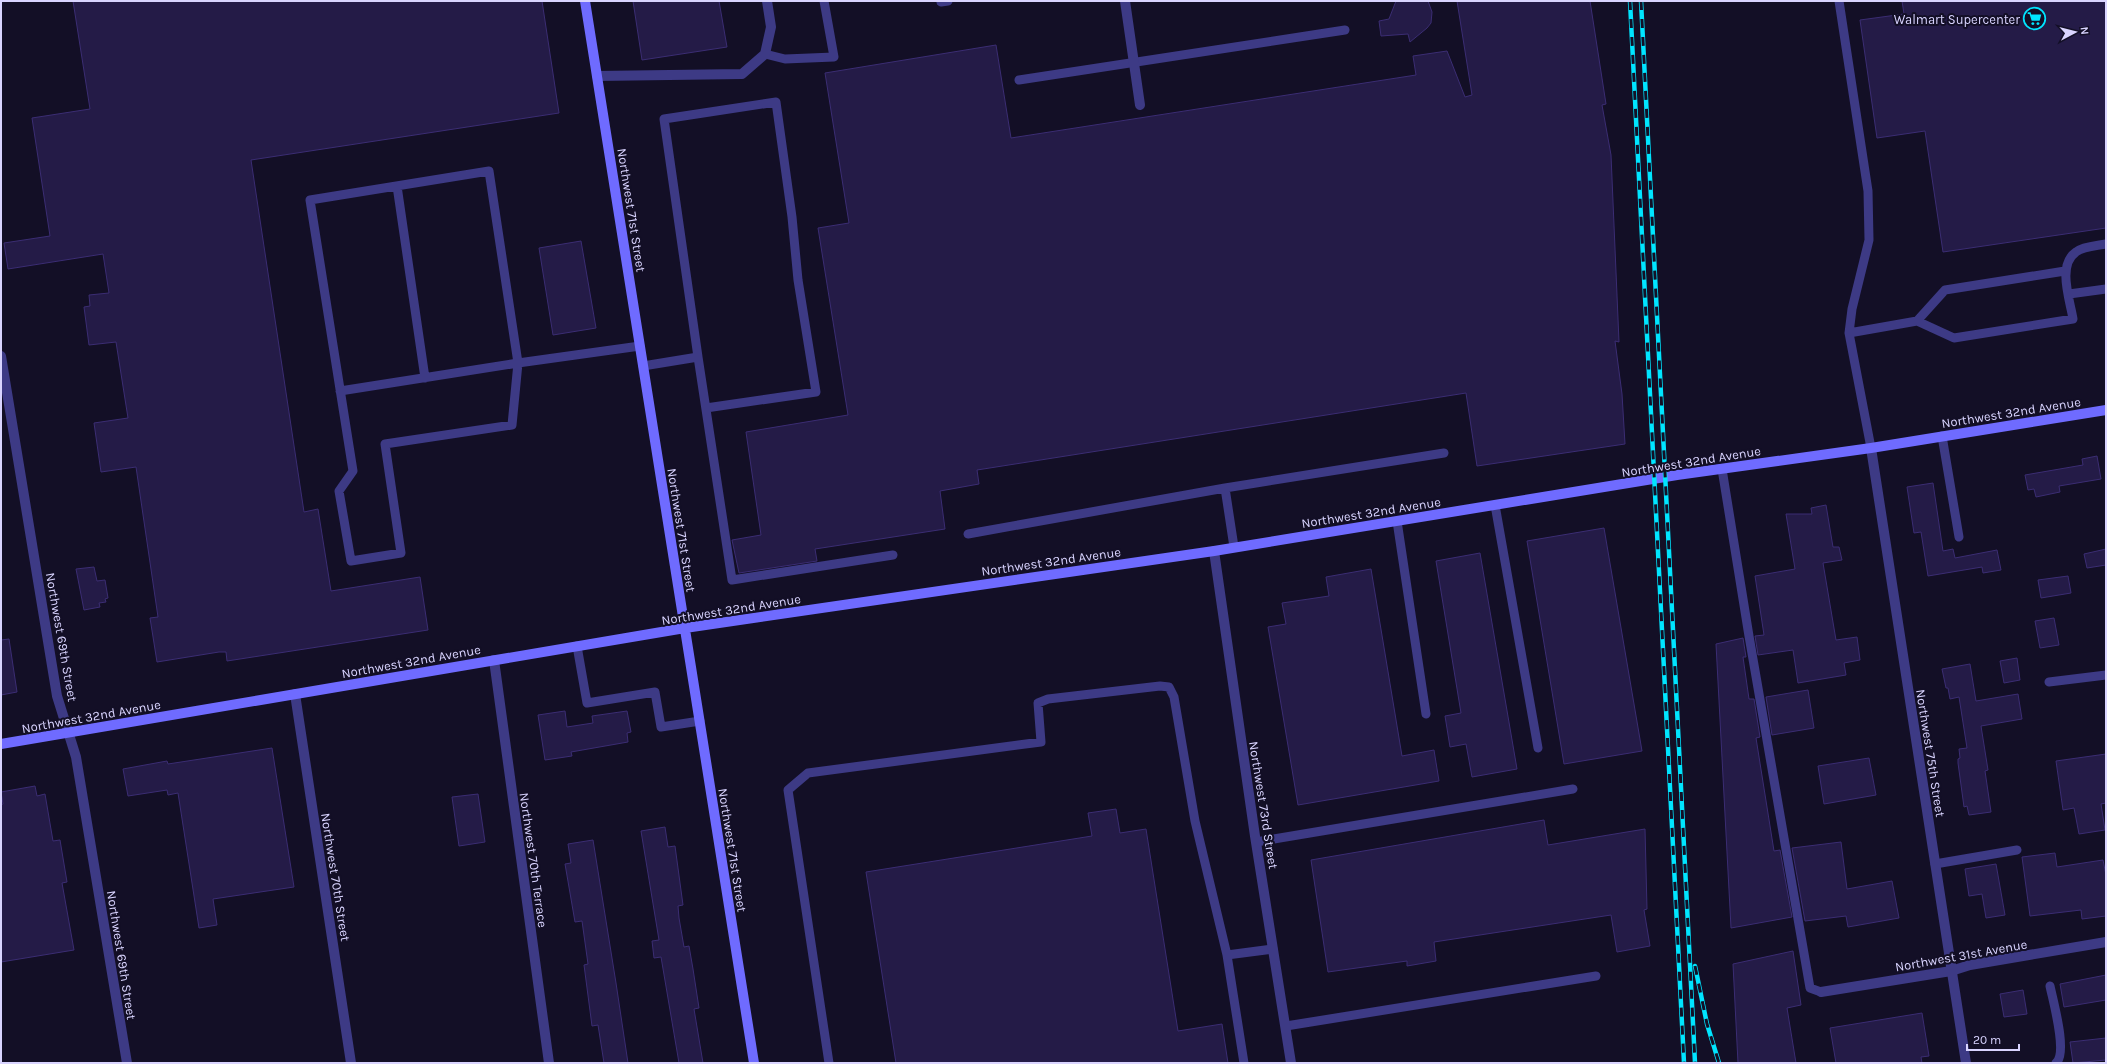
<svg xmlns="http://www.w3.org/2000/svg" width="2107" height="1064" viewBox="0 0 2107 1064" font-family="Karla,sans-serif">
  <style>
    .building { fill: #241b47; stroke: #3b2d73 }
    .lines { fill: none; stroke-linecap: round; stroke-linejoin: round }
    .lane { stroke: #3d3a85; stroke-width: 9 }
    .street { stroke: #3d3a85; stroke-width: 10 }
    .secondary { stroke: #6f6bff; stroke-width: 10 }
    .rail-casing { stroke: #00e5ff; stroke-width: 4.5 }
    .rail { stroke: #130f26; stroke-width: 3; stroke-dasharray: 9; stroke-linecap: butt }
    .labels { text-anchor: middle; stroke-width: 4; stroke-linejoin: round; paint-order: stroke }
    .poi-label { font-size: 13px; fill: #d9d4ff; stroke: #130f26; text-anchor: end }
    .street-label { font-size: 13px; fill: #d9d4ff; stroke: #130f26 }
  </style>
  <rect width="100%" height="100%" fill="#130f26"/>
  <path class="building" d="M 73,1 L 542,1 L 559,113 L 251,160 L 304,512 L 318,509 L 331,591 L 420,577 L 428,630 L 227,661 L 226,652 L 219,652 L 157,662 L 150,618 L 158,617 L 136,467 L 101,472 L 94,423 L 128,418 L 116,342 L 89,345 L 84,307 L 90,306 L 89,295 L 109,293 L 103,254 L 8,269 L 4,243 L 50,236 L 32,118 L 90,109 Z
    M 633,1 L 719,1 L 727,47 L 642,60 Z
    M 1396,1 L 1428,1 L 1432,12 L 1431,23 L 1427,28 L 1410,42 L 1408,34 L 1381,36 L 1379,21 L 1389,19 Z
    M 1457,1 L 1590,1 L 1606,104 L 1602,105 L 1611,155 L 1619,342 L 1615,341 L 1622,394 L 1625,444 L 1477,466 L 1466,393 L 977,470 L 979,484 L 940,491 L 945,529 L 815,549 L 817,561 L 739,573 L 732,540 L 761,535 L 746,432 L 848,415 L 818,228 L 849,223 L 825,73 L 996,45 L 1011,138 L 1416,75 L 1413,56 L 1447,51 L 1465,97 L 1472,95 Z
    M 1902,1 L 2106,1 L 2106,228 L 1943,252 L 1925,131 L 1877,138 L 1860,20 L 1904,14 Z
    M 581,241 L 596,328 L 553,335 L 539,248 Z
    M 2097,456 L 2101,479 L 2059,486 L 2060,492 L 2036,497 L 2034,489 L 2028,490 L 2025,475 L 2083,465 L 2082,459 Z
    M 1933,483 L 1943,551 L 1953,549 L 1955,558 L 1997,550 L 2001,570 L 1983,573 L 1982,567 L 1928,576 L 1921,532 L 1914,533 L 1907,487 Z
    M 1826,505 L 1833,547 L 1839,547 L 1842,560 L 1823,563 L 1836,640 L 1857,637 L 1860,660 L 1844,663 L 1846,675 L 1798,683 L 1793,650 L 1758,655 L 1755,636 L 1764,635 L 1755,576 L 1795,569 L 1786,514 L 1812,514 L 1811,508 Z
    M 1604,528 L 1642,751 L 1564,764 L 1527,541 Z
    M 2106,549 L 2106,565 L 2087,568 L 2084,554 Z
    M 1480,553 L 1517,769 L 1472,777 L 1466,744 L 1450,747 L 1445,716 L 1461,713 L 1436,561 Z
    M 94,567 L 97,581 L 105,580 L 108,598 L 105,599 L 106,602 L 99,603 L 100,607 L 84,610 L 76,569 Z
    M 1371,569 L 1402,756 L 1434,750 L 1439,781 L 1298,805 L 1268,627 L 1286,624 L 1282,603 L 1329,596 L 1326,577 Z
    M 2068,576 L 2071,593 L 2041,598 L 2038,580 Z
    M 2054,618 L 2059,645 L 2040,648 L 2035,621 Z
    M 1743,638 L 1746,657 L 1743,657 L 1749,699 L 1754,699 L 1760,737 L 1756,738 L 1774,851 L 1780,850 L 1792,917 L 1731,928 L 1716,644 Z
    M 9,639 L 17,692 L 1,695 L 1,640 Z
    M 2017,658 L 2020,680 L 2004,683 L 2000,661 Z
    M 1970,664 L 1976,701 L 2018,694 L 2022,719 L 1981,726 L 1988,770 L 1985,771 L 1991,812 L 1969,815 L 1967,806 L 1964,807 L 1958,763 L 1958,759 L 1960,758 L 1959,749 L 1967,748 L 1959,697 L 1950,699 L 1948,688 L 1946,688 L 1942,669 Z
    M 1808,690 L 1814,728 L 1772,735 L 1766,697 Z
    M 565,711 L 567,727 L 593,723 L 592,716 L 627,711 L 631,732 L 627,733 L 628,742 L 571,752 L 572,756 L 545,760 L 538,715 Z
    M 272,748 L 294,887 L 213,899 L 217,925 L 199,928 L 178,793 L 168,795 L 167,790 L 128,796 L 123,769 L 167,761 L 168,764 Z
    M 2106,754 L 2106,803 L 2101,804 L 2105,830 L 2079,834 L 2074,808 L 2063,810 L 2056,761 Z
    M 1869,758 L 1876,795 L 1824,804 L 1818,766 Z
    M 35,786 L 37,796 L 45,794 L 53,841 L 60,840 L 67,882 L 62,883 L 74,950 L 1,962 L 1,805 L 3,804 L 1,792 Z
    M 478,794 L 485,842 L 459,846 L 452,797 Z
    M 1116,809 L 1120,833 L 1146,829 L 1178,1031 L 1222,1024 L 1228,1063 L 896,1063 L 866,872 L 1092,836 L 1088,813 Z
    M 1544,820 L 1548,845 L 1645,829 L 1647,909 L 1644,910 L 1650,946 L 1617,952 L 1611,915 L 1434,942 L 1436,961 L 1407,966 L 1407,961 L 1328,972 L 1311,860 Z
    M 665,827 L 668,847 L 675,846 L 683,905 L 678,906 L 679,918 L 684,947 L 689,946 L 693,969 L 699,1008 L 694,1009 L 703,1063 L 679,1063 L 661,957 L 654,958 L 652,941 L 659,940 L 641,831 Z
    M 593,840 L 616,983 L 628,1063 L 604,1063 L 598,1025 L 592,1026 L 584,965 L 588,964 L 582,921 L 575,922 L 565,864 L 571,863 L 568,844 Z
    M 1841,842 L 1847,889 L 1892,881 L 1899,918 L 1848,927 L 1846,916 L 1805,921 L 1792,848 Z
    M 2055,853 L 2057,867 L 2103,860 L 2106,875 L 2106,916 L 2082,919 L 2081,910 L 2030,916 L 2022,857 Z
    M 1996,864 L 2005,915 L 1986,918 L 1982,894 L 1969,896 L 1965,869 Z
    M 1793,951 L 1801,1005 L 1787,1008 L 1796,1063 L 1738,1063 L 1733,964 Z
    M 2106,975 L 2106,1000 L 2064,1007 L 2060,984 Z
    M 2023,990 L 2027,1014 L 2004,1017 L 2000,994 Z
    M 1922,1013 L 1929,1056 L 1921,1057 L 1922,1063 L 1836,1063 L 1830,1028 Z
    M 2106,1038 L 2106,1060 L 2073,1063 L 2070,1042 Z"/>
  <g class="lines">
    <path class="lane" d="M 1839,1 L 1868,191 L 1869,240 L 1852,309 L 1849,333 L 1871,448
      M 941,2 L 948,1
      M 765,54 L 785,59 L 834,57 L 824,1
      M 1019,80 L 1345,30
      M 397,186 L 425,378
      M 2069,294 L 2106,289
      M 1917,321 L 1945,290 L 2065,271
      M 1849,333 L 1917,321 L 1954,338 L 2073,319 C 2070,300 2057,265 2076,252 C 2084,246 2096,246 2106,244
      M 698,357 L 664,119 L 776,102 L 792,217 L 798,280 L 816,392 L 706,408
      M 643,366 L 698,357 L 732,580 L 893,555
      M 340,391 L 518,363 L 512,425 L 385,444 L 401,553 L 351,561 L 339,491 L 353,471 L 310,200 L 489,171 L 518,363 L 640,346
      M 1942,436 L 1959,537
      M 1722,469 L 1749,636 L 1810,988 L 1821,992
      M 1495,505 L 1538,748
      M 1397,521 L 1426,714
      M 968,534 L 1225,488
      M 1234,547 L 1225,488 L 1444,453
      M 577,646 L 587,703 L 655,692 L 661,727 L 700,721
      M 2049,682 L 2106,675
      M 1256,842 L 1573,789
      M 1935,864 L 2017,850
      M 1227,955 L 1273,949
      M 2050,986 C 2053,1001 2068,1053 2056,1063
      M 1286,1026 L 1596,976
      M 829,1063 L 788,790 L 808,773 L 1041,742 L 1038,703 L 1048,699 L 1160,686 L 1169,687 L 1174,697 L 1195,821 L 1227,955 L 1244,1063"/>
    <path class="street" d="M 1125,1 L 1140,105
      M 597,76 L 742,74 L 765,54 L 771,27 L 767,1
      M 1,356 L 57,696 L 76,757 L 127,1063
      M 1871,448 L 1966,1063
      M 1214,551 L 1255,836 L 1291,1063
      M 494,660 L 549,1063
      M 295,694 L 351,1063
      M 1821,992 L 1951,971 L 1970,965 L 2106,942"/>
    <path class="secondary" d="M 585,1 L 754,1063
      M 1,744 L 685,628 L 1214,551 L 1677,475 L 1871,448 L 2106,410"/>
    <defs>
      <path id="rail" d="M 1630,1 L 1684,1063
        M 1641,1 L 1695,1063
        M 1695,966 L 1707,1024 L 1719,1063"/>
    </defs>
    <use href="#rail" class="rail-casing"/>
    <use href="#rail" class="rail"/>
  </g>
  <defs>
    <symbol id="supermarket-ring" viewBox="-11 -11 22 22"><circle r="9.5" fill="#130f26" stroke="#00e5ff" stroke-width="1.5"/><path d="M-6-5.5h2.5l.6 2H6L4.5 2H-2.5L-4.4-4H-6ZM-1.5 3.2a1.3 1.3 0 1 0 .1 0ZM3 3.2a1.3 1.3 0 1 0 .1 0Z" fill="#00e5ff"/></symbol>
  </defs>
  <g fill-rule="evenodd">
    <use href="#supermarket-ring" x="2022" y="6" width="25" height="25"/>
  </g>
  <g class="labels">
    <g class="poi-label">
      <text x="2020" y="24">Walmart Supercenter</text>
    </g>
    <g class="street-label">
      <text transform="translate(632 210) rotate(81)" y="5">Northwest 71st Street</text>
      <text transform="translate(2011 412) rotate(-9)" y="5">Northwest 32nd Avenue</text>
      <text transform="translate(1691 461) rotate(-9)" y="5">Northwest 32nd Avenue</text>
      <text transform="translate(1371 512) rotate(-9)" y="5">Northwest 32nd Avenue</text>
      <text transform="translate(682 530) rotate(81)" y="5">Northwest 71st Street</text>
      <text transform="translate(1051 561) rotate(-8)" y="5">Northwest 32nd Avenue</text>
      <text transform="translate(731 609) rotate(-9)" y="5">Northwest 32nd Avenue</text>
      <text transform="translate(62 637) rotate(80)" y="5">Northwest 69th Street</text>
      <text transform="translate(411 661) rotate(-10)" y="5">Northwest 32nd Avenue</text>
      <text transform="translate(91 716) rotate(-10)" y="5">Northwest 32nd Avenue</text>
      <text transform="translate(1931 753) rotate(81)" y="5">Northwest 75th Street</text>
      <text transform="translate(1264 805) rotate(81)" y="5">Northwest 73rd Street</text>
      <text transform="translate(733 850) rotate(81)" y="5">Northwest 71st Street</text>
      <text transform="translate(534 860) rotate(82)" y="5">Northwest 70th Terrace</text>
      <text transform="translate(336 877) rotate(81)" y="5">Northwest 70th Street</text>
      <text transform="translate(122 955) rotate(81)" y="5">Northwest 69th Street</text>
      <text transform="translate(1961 955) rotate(-10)" y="5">Northwest 31st Avenue</text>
    </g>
  </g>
  <rect width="2107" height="1064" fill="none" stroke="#d9d4ff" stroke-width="4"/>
  <g transform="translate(2075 32) rotate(83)" stroke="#130f26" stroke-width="3" paint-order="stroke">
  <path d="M0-3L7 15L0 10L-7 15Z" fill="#d9d4ff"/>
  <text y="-6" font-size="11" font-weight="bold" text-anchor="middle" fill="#d9d4ff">N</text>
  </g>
  <path d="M1967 1044v6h52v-6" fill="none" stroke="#d9d4ff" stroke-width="2"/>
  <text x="1973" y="1044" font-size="12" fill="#d9d4ff" stroke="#130f26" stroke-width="3" paint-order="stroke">20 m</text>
</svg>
